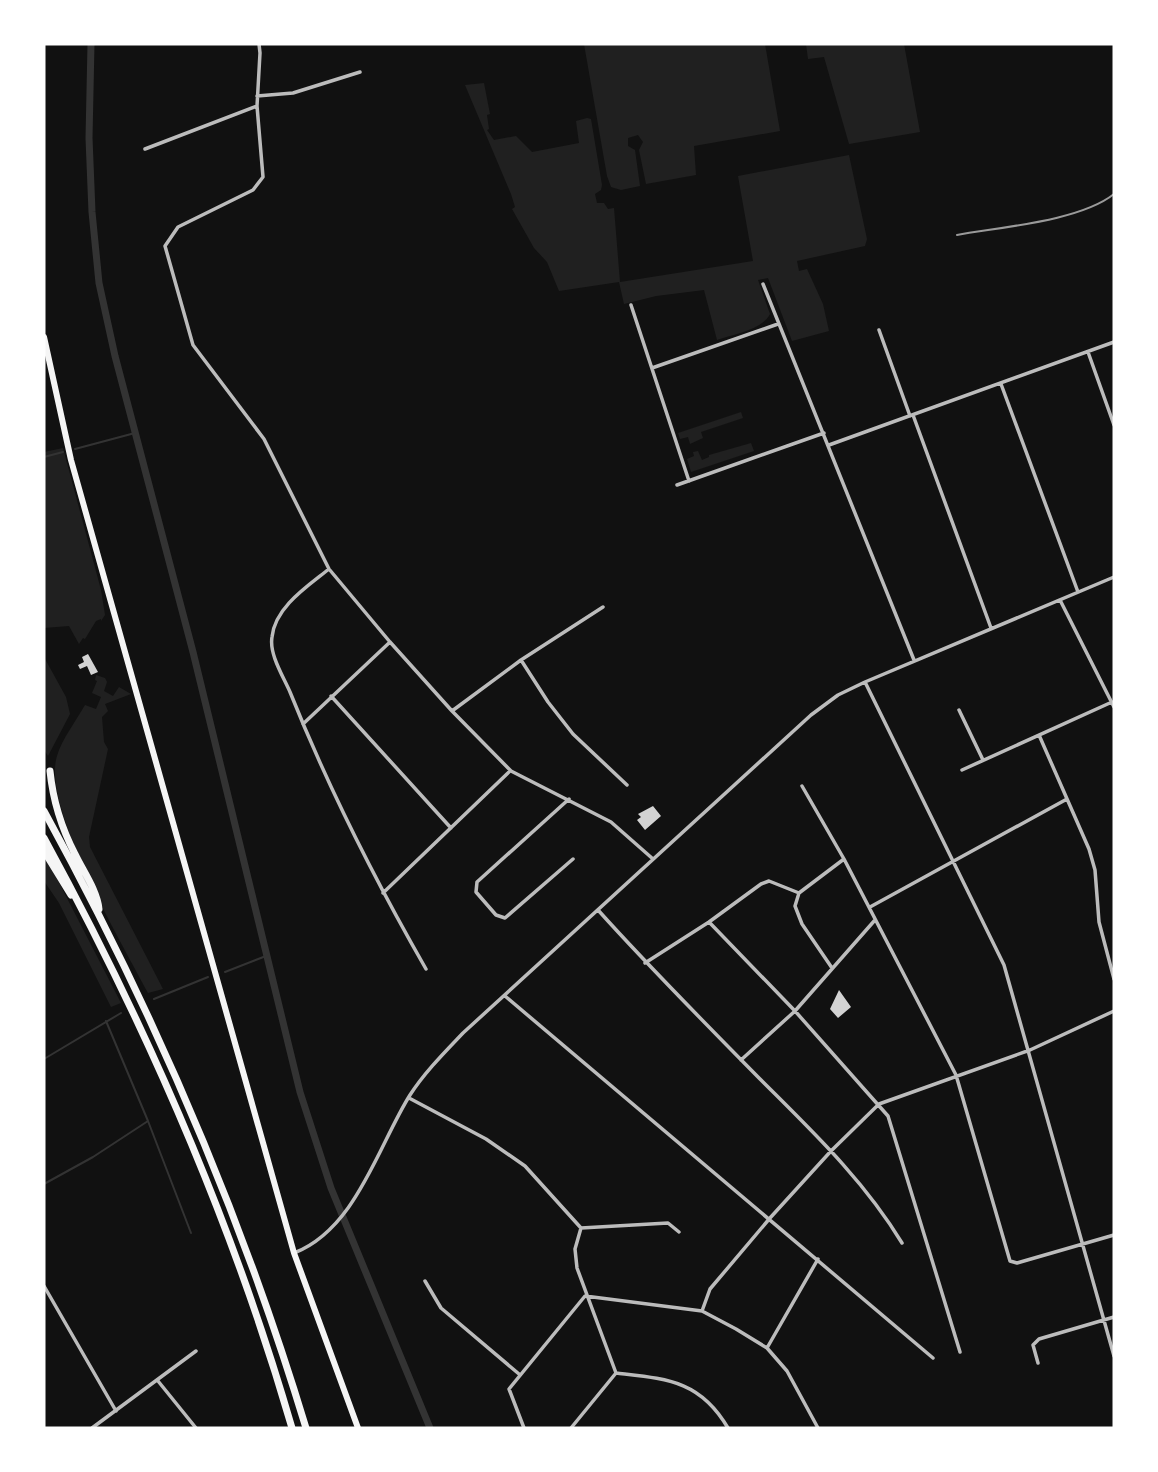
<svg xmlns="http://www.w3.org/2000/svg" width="1158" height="1472" viewBox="0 0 1158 1472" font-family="'Noto Sans',sans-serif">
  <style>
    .green { fill: #202020 }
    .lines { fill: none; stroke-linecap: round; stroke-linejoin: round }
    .stream { stroke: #333; stroke-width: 2 }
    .canal { stroke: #333; stroke-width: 7 }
    .building { fill: #d3d3d3 }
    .minor { stroke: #bcbcbc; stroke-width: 3.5 }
    .primary { stroke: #f5f5f5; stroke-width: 6 }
    .motorway { stroke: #f5f5f5; stroke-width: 7 }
    .rail { stroke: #9a9a9a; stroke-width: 2 }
  </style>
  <rect width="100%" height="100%" fill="#111"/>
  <path class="green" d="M 584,44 L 765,44 L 780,131 L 694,146 L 696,175 L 646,184 L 639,150 L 643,142 L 638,135 L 628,138 L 628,146 L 635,150 L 640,186 L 621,190 L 611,187 L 607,176 Z
    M 806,44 L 904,44 L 920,132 L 849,144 L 824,57 L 808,59 Z
    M 484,83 L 490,114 L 487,115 L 489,129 L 487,130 L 494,140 L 516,136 L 532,152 L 579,143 L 576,121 L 587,118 L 591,119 L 602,185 L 601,190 L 595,194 L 597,203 L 604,203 L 608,209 L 614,208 L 620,282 L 753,261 L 738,176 L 849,155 L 867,239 L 865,246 L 797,261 L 799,271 L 807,269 L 823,304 L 829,331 L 792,341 L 768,278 L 758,280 L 770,314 C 762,330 733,334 717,340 L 704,290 L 656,296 L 624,304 L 619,282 L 559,291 L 547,262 L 534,248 L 512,209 L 515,207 L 511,194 L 465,85 Z
    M 741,412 L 743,418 L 701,432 L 703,438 L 690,444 L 688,437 L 680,439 L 678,433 Z
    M 751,443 L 754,451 L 691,472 L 687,459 L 694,456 L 693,452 L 698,451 L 702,460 L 709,457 L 709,455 Z
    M 63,448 L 101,590 L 105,615 L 101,621 L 101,619 L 96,621 L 85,639 L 83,638 L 79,644 L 69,626 L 44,628 L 44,452 Z
    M 44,657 L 66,697 L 70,714 L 48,756 L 44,750 Z
    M 96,675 L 105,678 L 107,682 L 104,691 L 113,696 L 119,687 L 131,694 L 105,704 L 108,711 L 102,717 L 104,742 L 108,749 L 89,837 L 90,847 L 163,989 L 148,993 C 123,945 41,806 57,756 C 62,739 76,721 85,705 L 96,709 L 101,697 L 92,693 L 97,681 L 95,680 Z
    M 44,855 L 52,869 L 121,1003 L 111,1007 L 59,903 L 44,881 Z"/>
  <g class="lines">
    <path class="stream" d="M 75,449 L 135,433
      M 44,457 L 63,452
      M 225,972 L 266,956
      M 154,999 L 208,977
      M 106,1021 L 148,1121 L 191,1233
      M 44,1059 L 121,1013
      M 44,1184 L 93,1157 L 148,1121"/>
    <path class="canal" d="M 91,44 L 89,138 L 92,212 L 99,283 L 115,356 L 193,652 L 300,1092 L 331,1188 L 430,1428"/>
  </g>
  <path class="building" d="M 88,654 L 98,672 L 91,675 L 87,666 L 80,669 L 78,665 L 84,662 L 82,657 Z
    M 653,806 L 661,816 L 645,830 L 637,820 L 641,817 L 638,814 Z
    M 839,990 L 851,1007 L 838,1018 L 830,1009 Z"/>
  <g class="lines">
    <path class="minor" d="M 259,44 L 260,53 L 257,106 L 263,177 L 253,190 L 178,227 L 165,246 L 193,345 L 264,439 L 329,569 L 390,642 L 452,711 L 511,771 L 611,822 L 653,859
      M 257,96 L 293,93 L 360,72
      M 145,149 L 257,106
      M 763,284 L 914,660
      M 631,305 L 689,481
      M 879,330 L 910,416
      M 1088,352 L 1114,425
      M 652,368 L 778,324
      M 1001,384 L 1078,592
      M 913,415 L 991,628
      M 829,445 L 1114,342
      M 677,485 L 824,433
      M 329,569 C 308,586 275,607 272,637 C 269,654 283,676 290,692 C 328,787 375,880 426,969
      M 1060,600 L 1114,707
      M 521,660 L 548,702 L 573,734 L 627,785
      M 865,682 L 1004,965 L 1114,1356
      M 331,696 L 451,828
      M 959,710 L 983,760
      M 452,711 L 521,660 L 603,607
      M 303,724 L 390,642
      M 1039,735 L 1089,849 L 1095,870 L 1099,922 L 1114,979
      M 962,770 L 1112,702
      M 802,786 L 844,859 L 956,1075 L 1010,1261 L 1017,1263 L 1114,1235
      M 569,799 L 477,882 L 476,892 L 496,915 L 505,918 L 573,859
      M 383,893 L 510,771
      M 870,907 L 1067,799
      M 598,910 C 650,968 705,1023 760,1079 C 811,1130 864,1180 902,1243
      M 709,922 L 795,1011 L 888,1116 L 960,1352
      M 645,963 L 709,922 L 761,884 L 769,881 L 799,893
      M 832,968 L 802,924 L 795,906 L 799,893 L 844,859
      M 505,996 L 933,1358
      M 741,1060 L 795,1011 L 875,920
      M 409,1098 L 486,1139 L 525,1166 L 581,1228 L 668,1223 L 679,1232
      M 581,1228 L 575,1249 L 577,1268 L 616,1373 C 667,1379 700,1380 728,1428
      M 294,1253 C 356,1229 378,1146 410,1095 C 425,1072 444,1053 463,1033 L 811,715 L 838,695 L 865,682 L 1114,577
      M 425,1281 L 441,1308 L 519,1374
      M 44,1286 L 116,1411
      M 702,1311 L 710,1289 L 770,1218 L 831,1151 L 879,1104 L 1030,1050 L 1114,1011
      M 767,1348 L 818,1259
      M 1038,1363 L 1033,1345 L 1039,1339 L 1114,1317
      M 158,1381 L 196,1428
      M 92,1428 L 196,1351
      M 524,1428 L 509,1389 L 585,1296 L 702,1311 L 736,1329 L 767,1348 L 787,1371 L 818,1428
      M 571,1428 L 616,1373"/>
    <path class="primary" d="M 44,337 L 71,460 L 294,1253 L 358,1428"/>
    <path class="motorway" d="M 50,771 C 53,801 61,827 75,854 C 83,871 97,890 99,909
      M 44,811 C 152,1008 241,1213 306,1428
      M 44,838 C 146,1025 233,1224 292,1428
      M 44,851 L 71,895"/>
    <path class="rail" d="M 957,235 C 1001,227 1080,221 1114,194"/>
  </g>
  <rect width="1158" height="1472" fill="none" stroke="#ffffff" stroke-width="91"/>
</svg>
